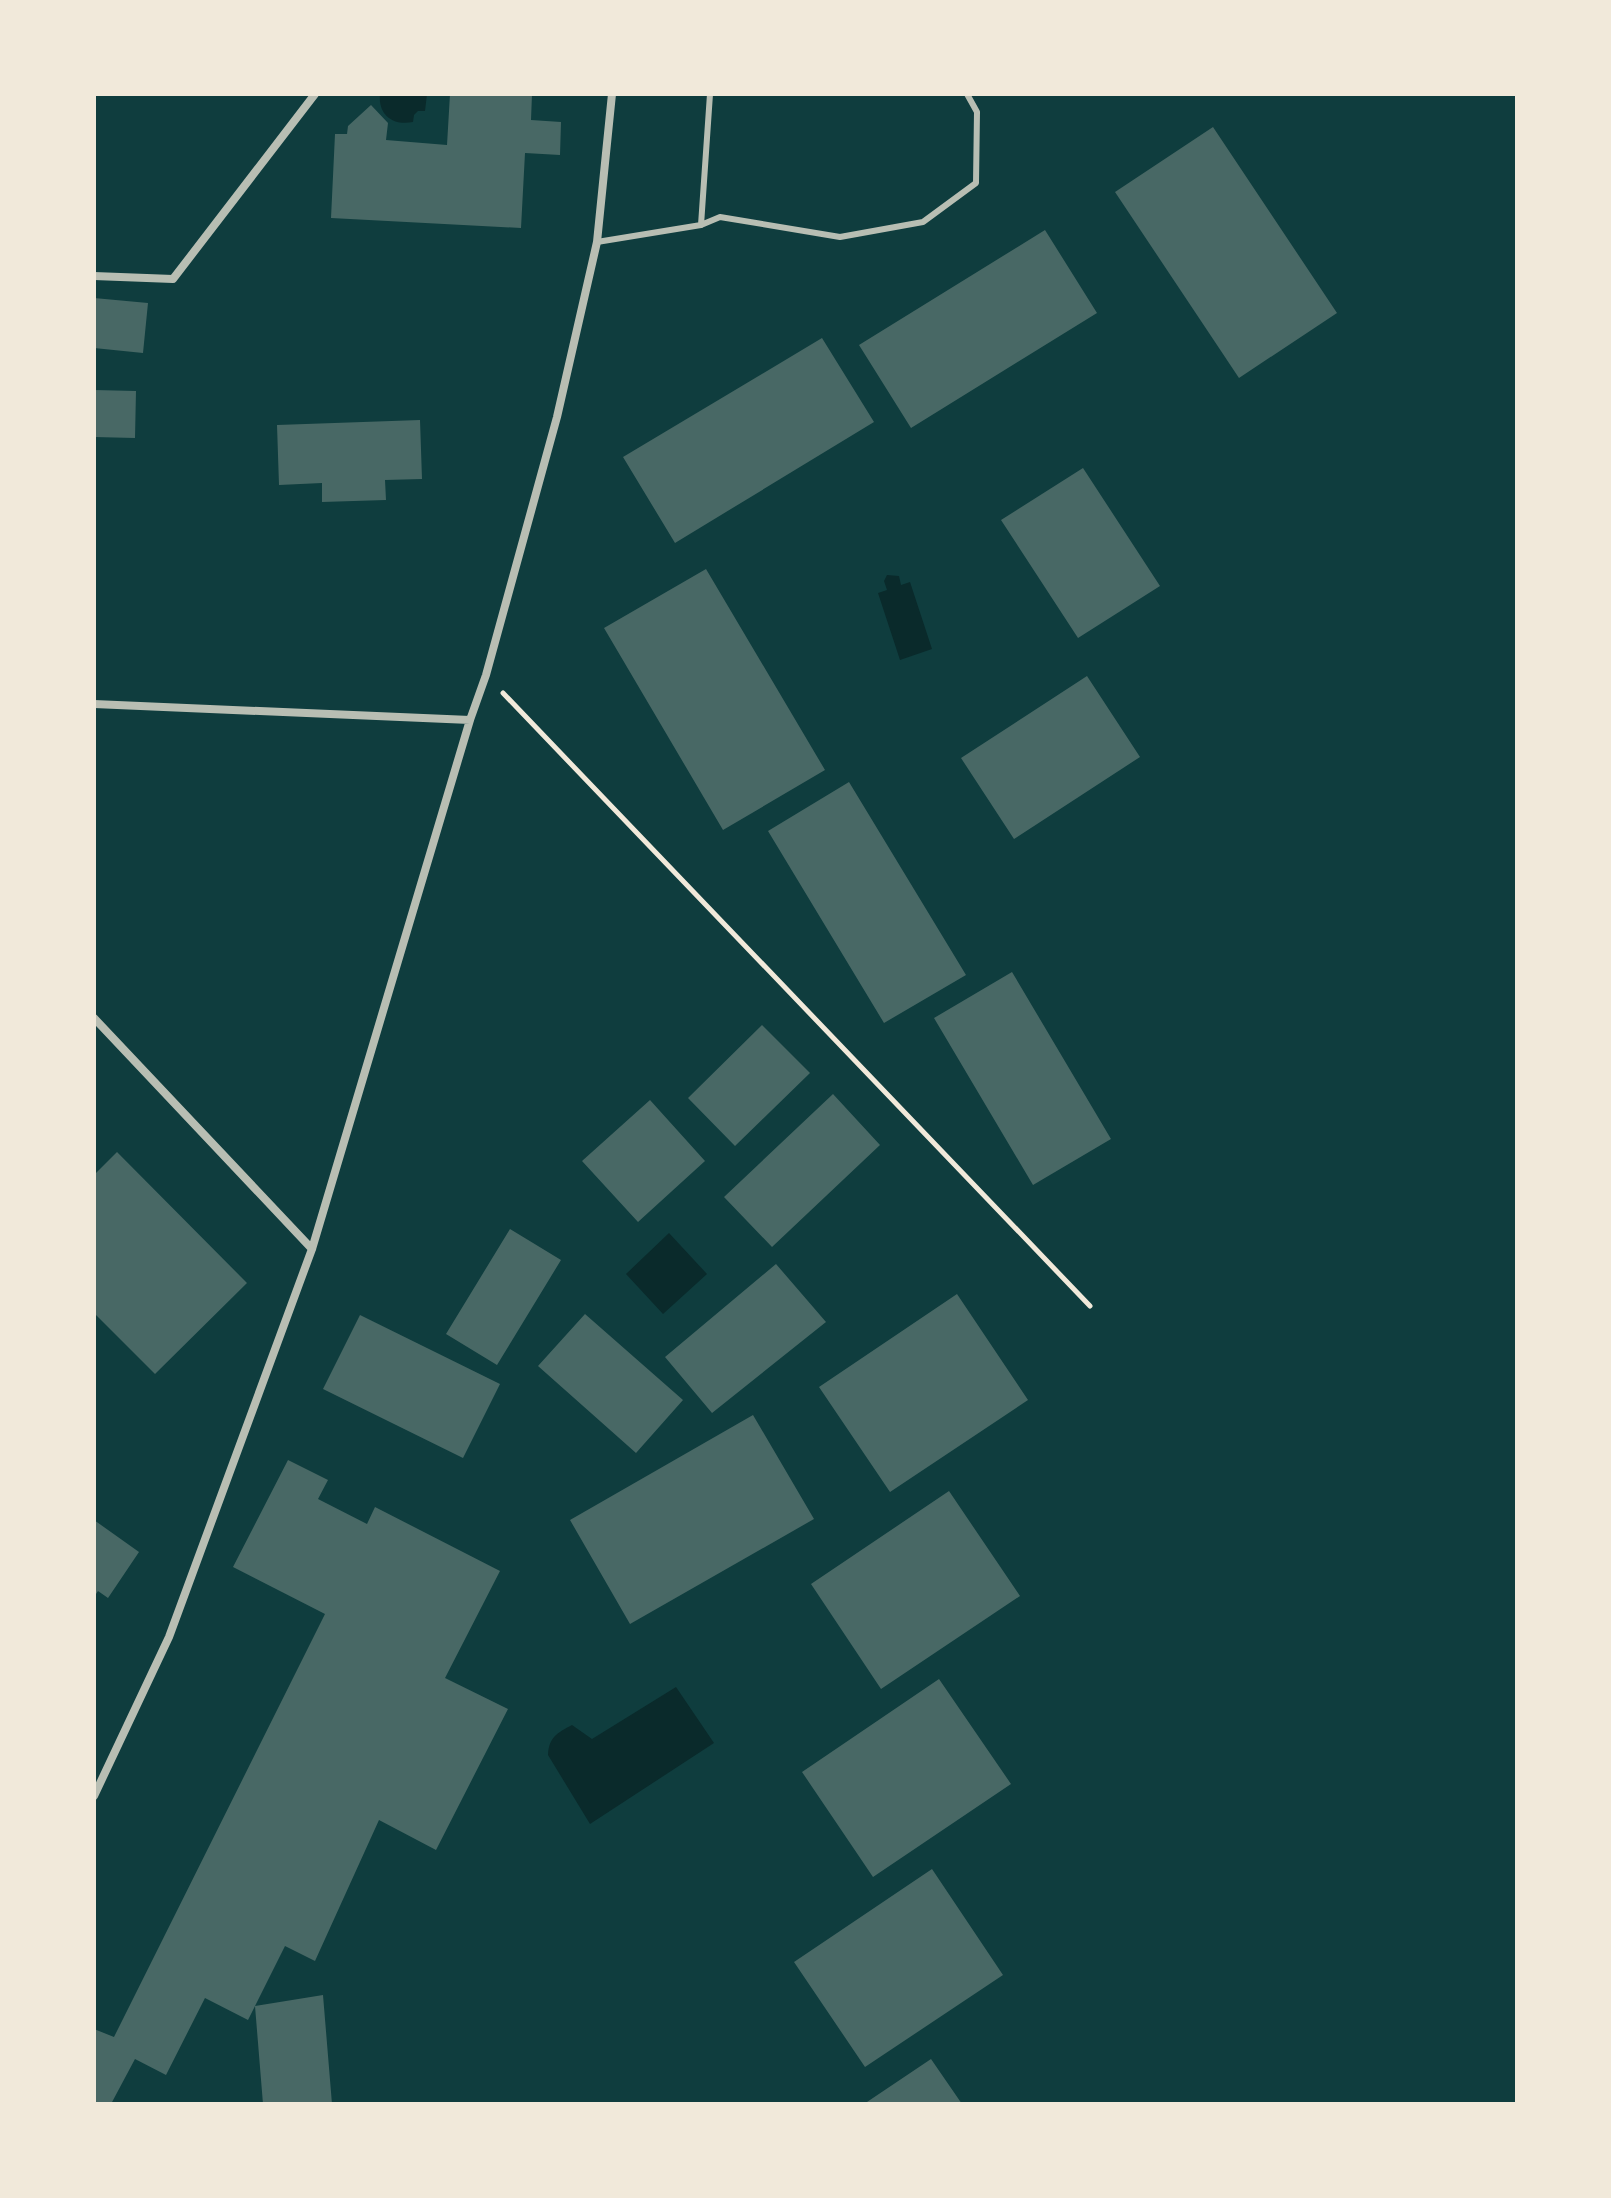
<svg xmlns="http://www.w3.org/2000/svg" width="1611" height="2198" viewBox="0 0 1611 2198" font-family="'PT Serif',serif">
  <style>
    .water { fill: #0a2a2b }
    .building { fill: #486865 }
    .lines { fill: none; stroke-linecap: round; stroke-linejoin: round }
    .path { stroke: #f1e9da; stroke-width: 5 }
    .service { stroke: #b8beb3; stroke-width: 6 }
    .minor { stroke: #b8beb3; stroke-width: 8 }
  </style>
  <rect width="100%" height="100%" fill="#0f3d3e"/>
  <path class="water" d="M 380,94 L 427,94 L 425,111 L 418,111 L 414,115 L 413,122 C 393,126 378,115 380,94 Z
    M 887,575 L 899,576 L 901,585 L 910,582 L 932,649 L 900,660 L 878,593 L 887,590 L 884,581 Z
    M 669,1233 L 707,1274 L 663,1314 L 626,1274 Z
    M 676,1687 L 714,1743 L 590,1824 L 548,1755 C 549,1737 557,1733 572,1725 L 592,1739 Z"/>
  <path class="building" d="M 450,94 L 532,94 L 531,120 L 561,122 L 560,155 L 525,153 L 521,228 L 331,218 L 335,134 L 347,134 L 348,126 L 371,105 L 388,123 L 386,140 L 447,145 Z
    M 1213,127 L 1337,313 L 1239,378 L 1115,192 Z
    M 1045,230 L 1097,313 L 911,428 L 859,345 Z
    M 94,298 L 148,303 L 143,353 L 94,348 Z
    M 822,338 L 874,422 L 675,543 L 623,457 Z
    M 94,390 L 136,391 L 135,438 L 94,437 Z
    M 420,420 L 422,479 L 385,480 L 386,500 L 322,502 L 322,483 L 279,485 L 277,425 Z
    M 1083,468 L 1160,586 L 1078,638 L 1001,520 Z
    M 706,569 L 825,770 L 723,830 L 604,628 Z
    M 1087,676 L 1140,757 L 1014,839 L 961,758 Z
    M 849,782 L 966,975 L 884,1023 L 768,831 Z
    M 1012,972 L 1111,1139 L 1033,1185 L 934,1018 Z
    M 762,1025 L 810,1073 L 735,1146 L 688,1098 Z
    M 833,1094 L 880,1145 L 772,1247 L 724,1197 Z
    M 650,1100 L 705,1161 L 638,1222 L 582,1161 Z
    M 117,1152 L 247,1283 L 155,1374 L 94,1313 L 94,1175 Z
    M 510,1229 L 561,1260 L 497,1365 L 446,1334 Z
    M 776,1264 L 826,1322 L 712,1413 L 665,1357 Z
    M 957,1294 L 1028,1400 L 890,1492 L 819,1387 Z
    M 585,1314 L 683,1400 L 636,1453 L 538,1366 Z
    M 360,1315 L 500,1384 L 463,1458 L 323,1389 Z
    M 753,1415 L 814,1519 L 630,1624 L 570,1520 Z
    M 288,1460 L 328,1480 L 318,1499 L 367,1524 L 375,1507 L 500,1571 L 445,1678 L 508,1709 L 436,1850 L 379,1820 L 315,1961 L 285,1946 L 255,2006 L 323,1995 L 332,2104 L 263,2104 L 255,2006 L 248,2020 L 205,1998 L 166,2075 L 135,2059 L 111,2104 L 94,2104 L 94,2029 L 114,2037 L 325,1614 L 233,1567 Z
    M 949,1491 L 1020,1596 L 881,1689 L 811,1584 Z
    M 94,1520 L 139,1552 L 108,1598 L 98,1591 L 94,1597 Z
    M 939,1679 L 1011,1784 L 873,1877 L 802,1772 Z
    M 932,1869 L 1003,1975 L 865,2067 L 794,1962 Z
    M 931,2059 L 962,2104 L 864,2104 Z"/>
  <g class="lines">
    <path class="path" d="M 503,693 L 1090,1306"/>
    <path class="service" d="M 701,225 L 710,94
      M 597,242 L 701,225 L 720,217 L 840,237 L 923,222 L 976,183 L 977,112 L 967,94"/>
    <path class="minor" d="M 94,276 L 173,279 L 315,94
      M 94,704 L 470,720
      M 94,1018 L 312,1249
      M 94,1796 L 169,1637 L 312,1249 L 470,720 L 486,675 L 557,417 L 597,242 L 612,94"/>
  </g>
  <rect width="1611" height="2198" fill="none" stroke="#f1e9da" stroke-width="192"/>
</svg>
